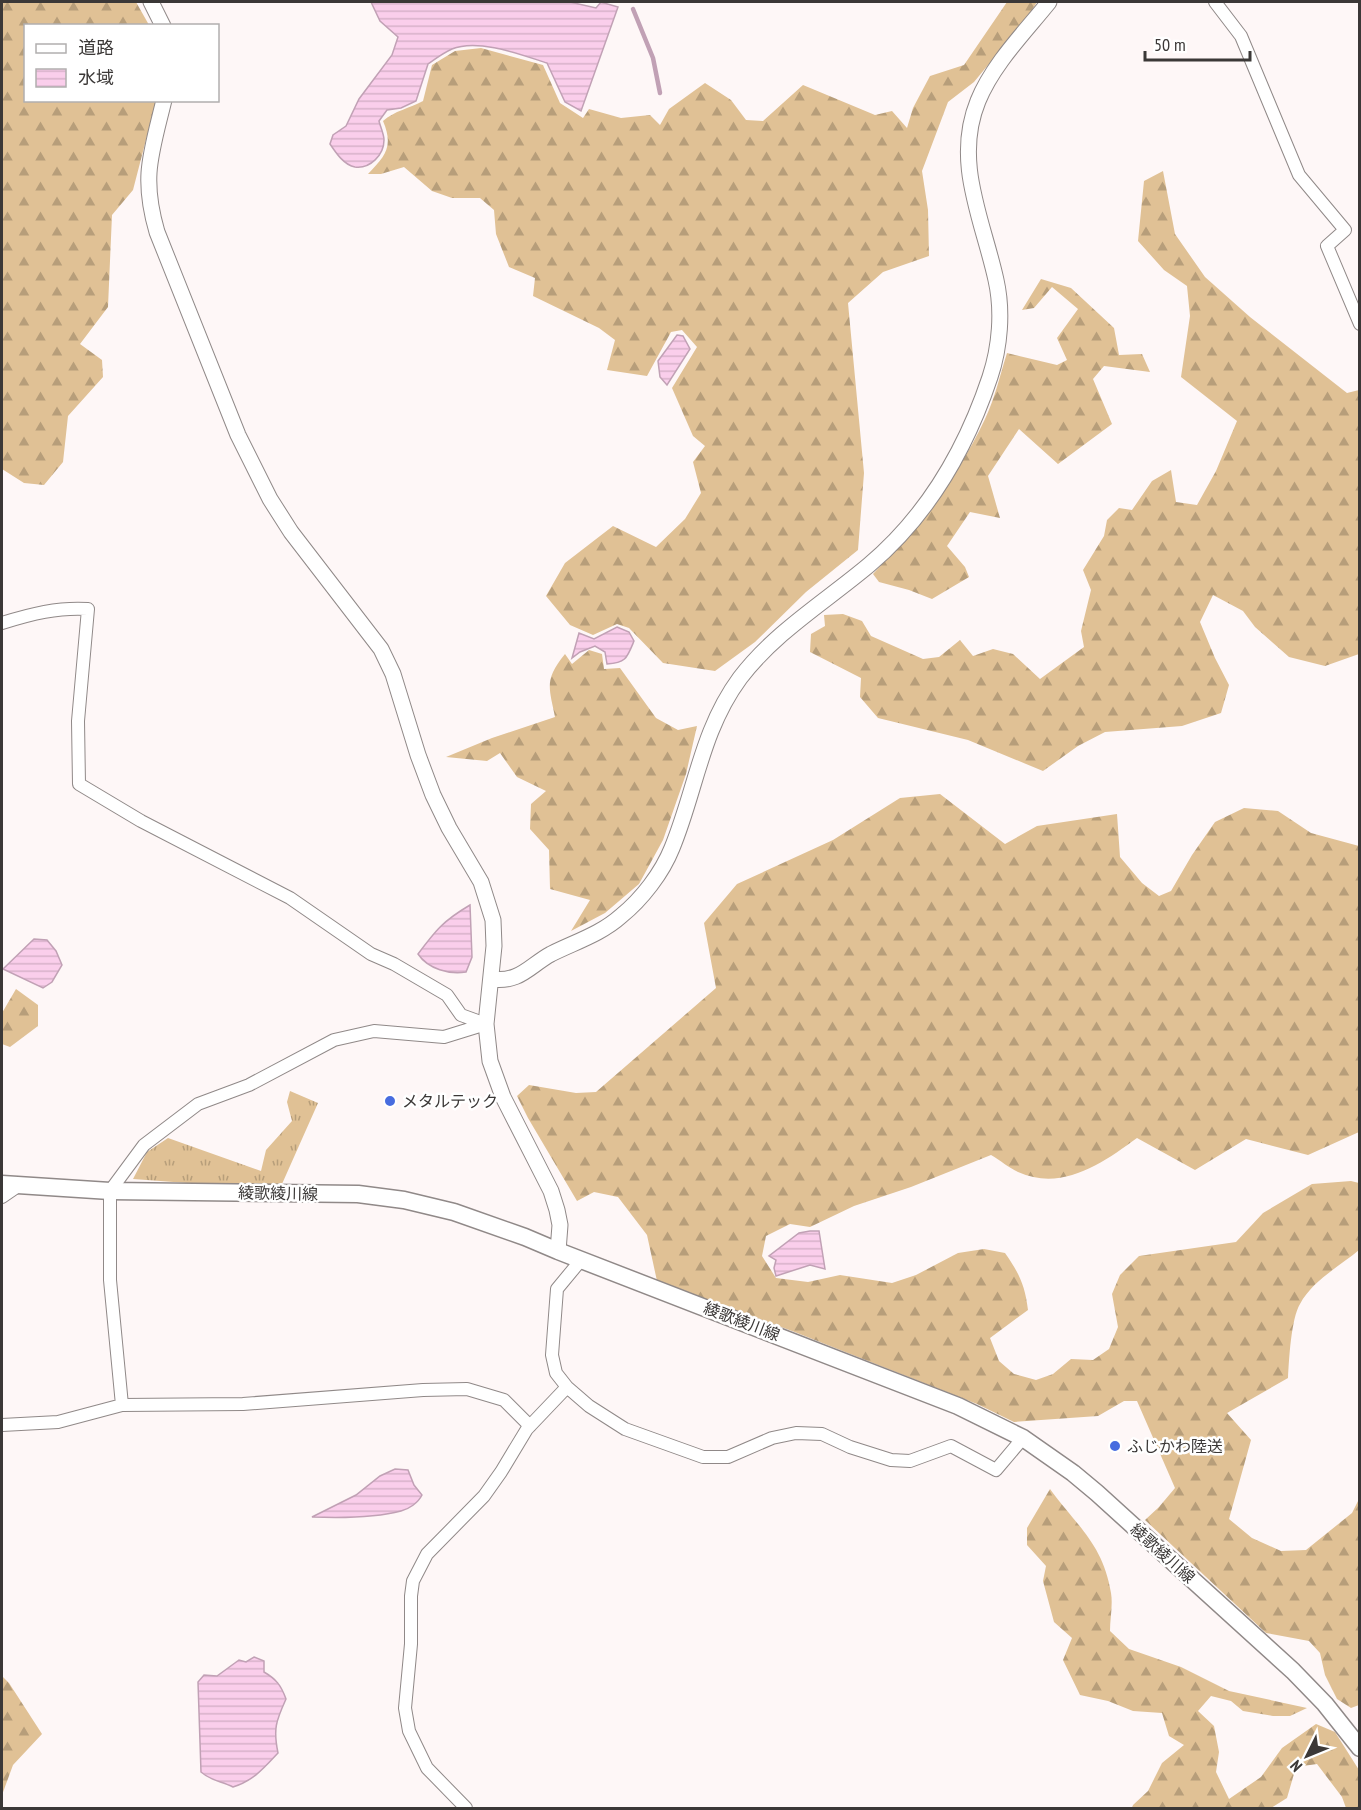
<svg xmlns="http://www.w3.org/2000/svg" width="1361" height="1810" viewBox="0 0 1361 1810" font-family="'PT Sans Narrow','Noto Sans JP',sans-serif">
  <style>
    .grass { fill: url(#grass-tufts) }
    .forest { fill: url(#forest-firs) }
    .water { fill: url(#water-rules); stroke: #c1a1b5; stroke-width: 1.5 }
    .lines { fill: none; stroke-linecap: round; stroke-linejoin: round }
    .stream { stroke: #c1a1b5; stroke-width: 4.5 }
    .minor-casing { stroke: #908988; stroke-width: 14 }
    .tertiary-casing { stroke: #908988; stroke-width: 17 }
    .secondary-casing { stroke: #908988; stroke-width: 19 }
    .minor { stroke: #fff; stroke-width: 12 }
    .tertiary { stroke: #fff; stroke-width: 15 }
    .secondary { stroke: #fff; stroke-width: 16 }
    .poi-dot { fill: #476cdf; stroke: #fff; stroke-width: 2 }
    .labels { text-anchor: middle; stroke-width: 5; stroke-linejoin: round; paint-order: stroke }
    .poi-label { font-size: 16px; fill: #3b3837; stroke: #fff; text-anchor: start }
    .street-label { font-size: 16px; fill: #3b3837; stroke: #fff }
  </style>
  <defs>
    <pattern id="grass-tufts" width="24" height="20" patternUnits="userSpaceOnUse" patternTransform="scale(1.5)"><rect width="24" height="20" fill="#e0c195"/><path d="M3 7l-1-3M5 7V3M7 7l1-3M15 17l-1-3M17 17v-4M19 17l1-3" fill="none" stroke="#b79e7a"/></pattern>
    <pattern id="forest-firs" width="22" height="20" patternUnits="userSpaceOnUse" patternTransform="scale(1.5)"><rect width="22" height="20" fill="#e0c195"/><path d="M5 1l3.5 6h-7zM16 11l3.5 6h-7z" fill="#b79e7a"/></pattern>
    <pattern id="water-rules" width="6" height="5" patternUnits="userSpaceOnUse" patternTransform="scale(1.5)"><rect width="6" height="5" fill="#faceeb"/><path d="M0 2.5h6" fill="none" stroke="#d7b2ca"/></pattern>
  </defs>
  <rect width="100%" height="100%" fill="#fef7f7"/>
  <path class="grass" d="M 290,1091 L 318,1103 L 282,1184 L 214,1185 L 133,1179 L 147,1152 L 168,1138 L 261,1171 L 266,1150 L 292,1121 L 287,1102 Z"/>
  <path class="forest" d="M 2,2 L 136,2 L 149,25 L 26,26 L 26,100 L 156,101 L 133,190 L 112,215 L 108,307 L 80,344 L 102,360 L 103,377 L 68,416 L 63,462 L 44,485 L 24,483 L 2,469 Z
    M 1007,2 L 1037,2 L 1027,18 L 974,82 L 948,102 L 922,171 L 928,210 L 929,256 L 883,272 L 848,303 L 864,473 L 858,550 L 806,592 L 755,642 L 715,671 L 663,663 L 629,628 L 617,624 L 593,635 L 570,625 L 546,596 L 565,563 L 613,526 L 656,547 L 685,519 L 701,493 L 693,462 L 705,446 L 693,436 L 672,388 L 697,347 L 682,330 L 671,332 L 647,376 L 607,370 L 615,340 L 599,328 L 533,296 L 535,278 L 509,267 L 496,234 L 494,210 L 480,198 L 452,198 L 432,191 L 404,167 L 381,174 L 368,174 C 385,156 394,147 383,121 C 394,111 410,108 423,101 L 432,65 L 455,51 L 481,48 L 543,65 L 560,103 L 583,118 L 589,109 L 621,118 L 650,115 L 660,125 L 669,109 L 705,83 L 731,100 L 746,120 L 763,121 L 803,85 L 875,115 L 892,111 L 907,128 L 913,108 L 930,76 L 964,65 Z
    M 1163,171 L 1175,234 L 1205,277 L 1250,317 L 1347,393 L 1359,390 L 1359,654 L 1325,666 L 1289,657 L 1255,627 L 1243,611 L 1213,595 L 1200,622 L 1215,658 L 1229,685 L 1221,713 L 1182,726 L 1105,732 L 1078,746 L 1043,771 L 968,740 L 878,718 L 860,697 L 861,678 L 810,652 L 811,634 L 825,626 L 824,615 L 843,614 L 862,621 L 871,636 L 923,659 L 939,657 L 960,640 L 973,656 L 993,649 L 1013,654 L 1040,679 L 1084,647 L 1081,631 L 1091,590 L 1083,570 L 1104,536 L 1107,520 L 1119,508 L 1132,510 L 1152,481 L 1171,470 L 1176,502 L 1197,505 L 1216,471 L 1237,421 L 1181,377 L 1190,316 L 1187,286 L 1164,270 L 1138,241 L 1144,181 Z
    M 1041,279 L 1071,288 L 1114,328 L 1119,355 L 1142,354 L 1150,372 L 1104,366 L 1093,379 L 1112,424 L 1058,464 L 1019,429 L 988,476 L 1000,518 L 970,512 L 947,546 L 965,567 L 969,577 L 932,599 L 909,590 L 879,582 L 873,574 C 917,527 958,477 985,419 C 995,398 1000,375 1007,353 L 1057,365 L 1067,360 L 1057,338 L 1078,309 L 1052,287 L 1034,308 L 1022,310 Z
    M 589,650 L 602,654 L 604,669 L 620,668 L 656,718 L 678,730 L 697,726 L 686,774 L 663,840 L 639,884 L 605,913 L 571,931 L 590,900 L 550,889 L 549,850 L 530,829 L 531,804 L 546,791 L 517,777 L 500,753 L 487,761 L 446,757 L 492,738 L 555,717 C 549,687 544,680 565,654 L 572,664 Z
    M 940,794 L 1005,844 L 1037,826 L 1117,814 L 1120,857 L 1142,883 L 1159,896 L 1171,891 L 1192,855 L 1215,822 L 1244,808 L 1278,811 L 1311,833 L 1359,846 L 1359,1132 L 1308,1155 L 1246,1139 L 1195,1170 L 1137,1138 C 1103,1163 1062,1192 1018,1172 C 1009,1168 1000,1160 991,1155 L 911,1187 L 854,1206 L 810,1227 L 790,1224 L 766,1236 L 762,1256 L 776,1278 L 808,1282 L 840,1275 L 892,1283 L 916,1275 L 958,1253 L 984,1249 L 1005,1253 C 1019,1273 1025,1285 1028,1310 L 990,1338 L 999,1361 L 1014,1374 L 1036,1380 L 1053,1374 L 1071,1359 L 1093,1360 L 1109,1349 L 1118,1327 L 1112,1294 L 1120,1275 L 1139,1256 L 1236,1242 L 1263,1213 L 1312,1184 L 1351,1181 L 1359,1183 L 1359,1250 C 1340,1266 1312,1281 1300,1304 C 1291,1319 1289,1360 1288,1378 L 1227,1413 L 1251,1440 L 1229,1519 L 1252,1538 L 1281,1551 L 1306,1550 L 1352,1513 L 1359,1499 L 1359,1705 L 1351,1708 L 1337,1699 L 1325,1675 L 1320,1653 L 1309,1641 L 1266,1633 L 1145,1520 L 1159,1507 L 1175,1488 L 1137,1401 L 1124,1401 L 1098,1416 L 1014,1422 L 977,1404 L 792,1331 L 657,1281 L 647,1235 L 618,1197 L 594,1192 L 577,1201 L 528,1118 L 517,1096 L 529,1085 L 576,1093 L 596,1092 L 716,988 L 704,923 L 737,884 L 833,840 L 900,798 Z
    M 16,989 L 38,1005 L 38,1026 L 10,1047 L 2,1044 L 2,1013 Z
    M 1050,1489 C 1077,1526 1103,1544 1111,1593 C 1113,1605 1110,1619 1110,1631 L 1129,1649 L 1181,1667 L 1229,1691 L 1307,1708 L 1290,1716 L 1273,1716 L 1243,1711 L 1231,1701 L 1211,1696 L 1198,1711 L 1214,1726 L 1219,1752 L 1216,1772 L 1229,1799 L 1261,1777 L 1282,1748 L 1316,1724 L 1335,1732 L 1359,1770 L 1359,1808 L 1346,1808 L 1342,1797 L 1317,1764 L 1296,1767 L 1287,1798 L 1271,1808 L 1132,1808 L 1133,1805 L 1148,1791 L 1162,1763 L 1184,1745 L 1169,1736 L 1162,1713 L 1133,1711 L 1108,1701 L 1080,1695 L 1063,1660 L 1072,1638 L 1054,1622 L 1043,1581 L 1046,1566 L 1027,1545 L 1027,1528 Z
    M 2,1676 L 9,1683 L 42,1734 L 13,1765 L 2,1795 Z"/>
  <path class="water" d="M 371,2 L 570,2 L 596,8 L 601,2 L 618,7 L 581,111 L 565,102 L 547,63 C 522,55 478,38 452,49 C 443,53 435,59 428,64 L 416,101 L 401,108 L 387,110 L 379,121 C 380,126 384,134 384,140 C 384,155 370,169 355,167 C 344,165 336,153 330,144 L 333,135 L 346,126 L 359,99 L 392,55 L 398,37 L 380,21 Z
    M 677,335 L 683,336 L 690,349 L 667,385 L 660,377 L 658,361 Z
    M 617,627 L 629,632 L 634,641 C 627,658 626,663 607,664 L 605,652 L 595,646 L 580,652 L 572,658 L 579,633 L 594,639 Z
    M 470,905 L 472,957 L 466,972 C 450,975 428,969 418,954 C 436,930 443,921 470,905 Z
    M 34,939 L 47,940 L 56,951 L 62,965 L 52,982 L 43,988 L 3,969 Z
    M 810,1231 L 819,1231 L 825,1269 L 810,1265 L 776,1276 L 774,1268 L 776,1260 L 769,1256 L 799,1233 Z
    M 395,1469 L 408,1470 L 414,1485 L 422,1495 C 418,1503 409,1509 401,1511 C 375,1518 339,1518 312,1517 L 356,1495 L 380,1476 Z
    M 254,1657 L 264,1661 L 264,1672 C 276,1679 281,1685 286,1699 C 276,1721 273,1729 278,1753 C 264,1768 253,1781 233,1787 C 221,1781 211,1781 201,1772 L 198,1682 L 204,1675 L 217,1676 L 239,1660 L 246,1662 Z"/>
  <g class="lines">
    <path class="stream" d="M 633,9 L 653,58 L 660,93"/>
    <defs>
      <path id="minor" d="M 1215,2 L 1241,36 L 1299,175 L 1345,230 L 1327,246 L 1360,324
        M 2,623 C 31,614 58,607 88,609 L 78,721 L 79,784 L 141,821 L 290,898 L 371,954 L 394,964 L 447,995 L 461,1015 L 486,1024
        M 2,1197 L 18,1186
        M 581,1260 L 557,1289 L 552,1355 L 556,1373 L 567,1387 L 589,1406 L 625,1429 L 703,1457 L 728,1457 L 772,1438 L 796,1433 L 822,1434 L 850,1447 L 891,1460 L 910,1461 L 951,1446 L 996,1470 L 1023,1438
        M 122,1405 L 110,1280 L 110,1191 L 144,1145 L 198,1104 L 249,1085 L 334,1040 L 374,1031 L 444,1037 L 486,1024
        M 2,1425 L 58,1422 L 122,1405 L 243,1404 L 423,1390 L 467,1389 L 504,1400 L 530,1426
        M 466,1808 L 427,1768 L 409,1731 L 405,1708 L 411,1644 L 411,1596 L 413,1581 L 427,1554 L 484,1496 L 501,1472 L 527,1429 L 567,1387"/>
      <path id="tertiary" d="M 151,2 L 163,26
        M 164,100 C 151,154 141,177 157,232 L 238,435 L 270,499 L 291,532 L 381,649 L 393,674 L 418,755 L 433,795 L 449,828 L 481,882 L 493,920 L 494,946 L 486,1024 L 490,1061 L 503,1097 L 551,1191 L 557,1210 L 560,1225 L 558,1251
        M 491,979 C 520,983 529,966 551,954 C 575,942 601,934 621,916 C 642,899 662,873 672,848 C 696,790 701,731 740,678 C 775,632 825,602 869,565 C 927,516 966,449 990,377 C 1000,347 1003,311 996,280 C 983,220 953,162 978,101 C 993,64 1025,32 1049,2"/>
      <path id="secondary" d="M 2,1184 L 110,1191 L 358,1194 L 404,1200 L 454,1212 L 525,1237 L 558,1251 L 958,1406 L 1023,1438 L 1073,1473 L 1097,1493 L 1293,1671 L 1325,1704 L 1360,1748"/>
    </defs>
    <use href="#minor" class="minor-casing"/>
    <use href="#tertiary" class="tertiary-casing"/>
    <use href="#secondary" class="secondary-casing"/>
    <use href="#minor" class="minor"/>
    <use href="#tertiary" class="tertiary"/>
    <use href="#secondary" class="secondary"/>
  </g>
  <g class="poi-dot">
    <circle cx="390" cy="1101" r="6"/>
    <circle cx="1115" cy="1446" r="6"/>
  </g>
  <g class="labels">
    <g class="poi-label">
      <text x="402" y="1107">メタルテック</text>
      <text x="1127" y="1452">ふじかわ陸送</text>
    </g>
    <g class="street-label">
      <text transform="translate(278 1193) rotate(1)" y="6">綾歌綾川線</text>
      <text transform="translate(742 1321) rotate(21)" y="6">綾歌綾川線</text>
      <text transform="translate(1163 1553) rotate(42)" y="6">綾歌綾川線</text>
    </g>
  </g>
  <rect width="1361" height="1810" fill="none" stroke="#3b3837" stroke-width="6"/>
  <rect x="24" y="24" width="195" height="78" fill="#ffffff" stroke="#b1afaf" stroke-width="1.5"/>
  <rect x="36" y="44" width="30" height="9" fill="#ffffff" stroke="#b1afaf" stroke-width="1.5"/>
  <text x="78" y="54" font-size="18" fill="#3b3837">道路</text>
  <rect x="36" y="69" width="30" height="18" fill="url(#water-rules)" stroke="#b1afaf" stroke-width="1.5"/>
  <text x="78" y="84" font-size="18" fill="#3b3837">水域</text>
  <g transform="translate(1307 1756) rotate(227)" stroke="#ffffff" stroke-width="4.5" paint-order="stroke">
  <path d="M0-4.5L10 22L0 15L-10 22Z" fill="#3b3837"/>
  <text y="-9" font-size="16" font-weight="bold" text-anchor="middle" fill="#3b3837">N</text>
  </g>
  <path d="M1145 51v9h105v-9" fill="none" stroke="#3b3837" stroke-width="3"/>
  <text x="1154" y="51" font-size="18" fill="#3b3837" stroke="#ffffff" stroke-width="4.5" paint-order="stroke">50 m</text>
</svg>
